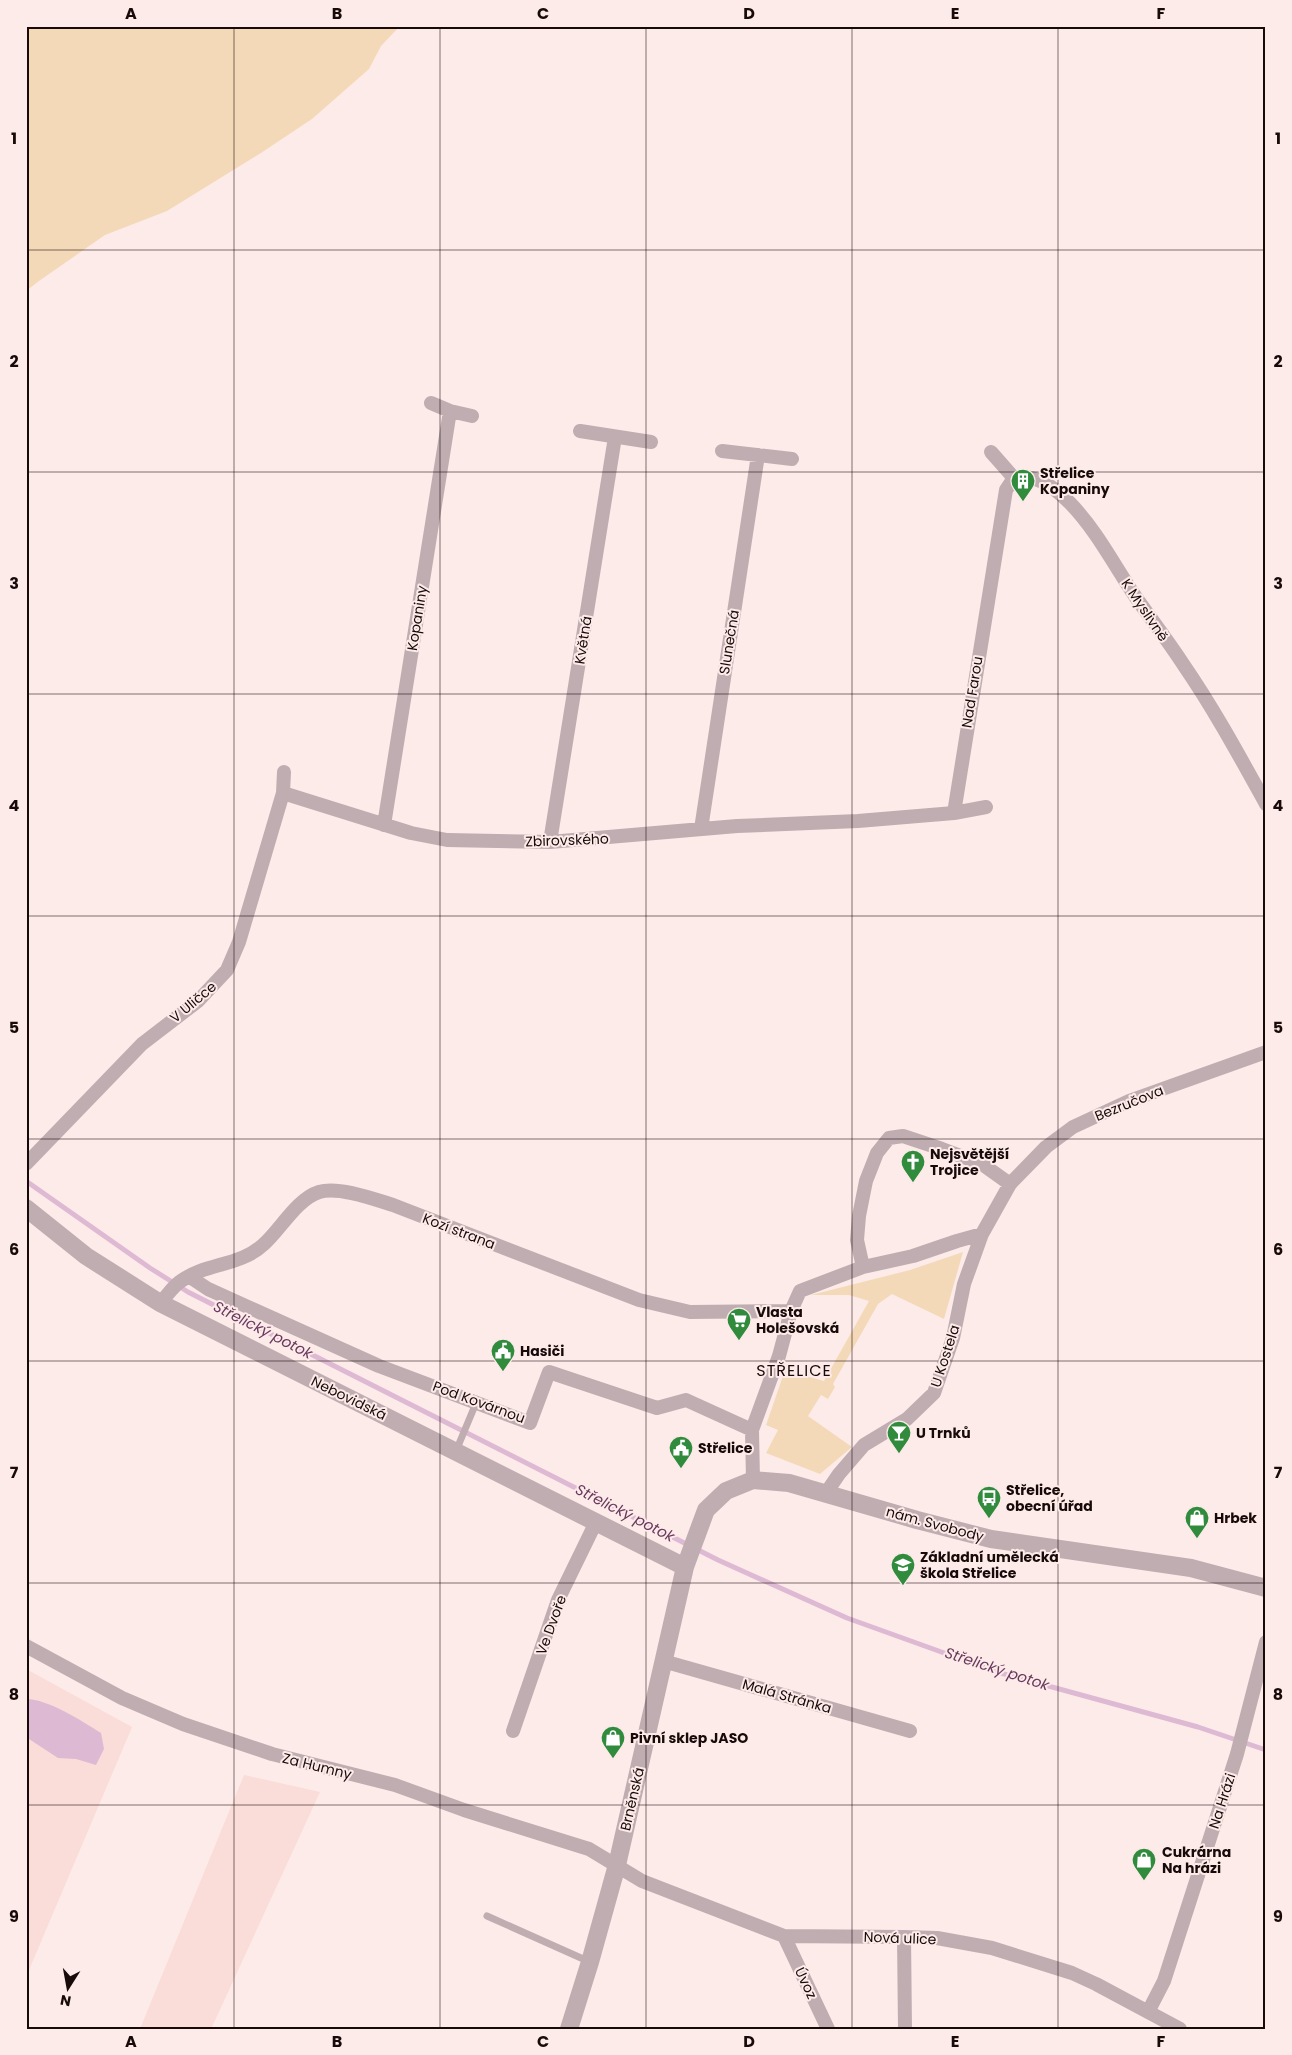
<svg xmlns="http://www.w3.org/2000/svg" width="1292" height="2055" viewBox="0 0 1292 2055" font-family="Poppins,sans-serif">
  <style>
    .built { fill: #fadcd8 }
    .green { fill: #f4d9b8 }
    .water { fill: #deb9d3 }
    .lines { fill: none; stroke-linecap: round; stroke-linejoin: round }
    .stream { stroke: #deb9d3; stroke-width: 5 }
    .service { stroke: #bfadb1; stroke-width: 7 }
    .minor { stroke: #bfadb1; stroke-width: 14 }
    .tertiary { stroke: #bfadb1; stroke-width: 18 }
    .grid { fill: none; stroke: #180a09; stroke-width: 1; stroke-opacity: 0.55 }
    .labels { text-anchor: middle; stroke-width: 4; stroke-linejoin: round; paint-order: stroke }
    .poi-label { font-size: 14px; font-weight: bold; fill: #180a09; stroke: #fcebe9; text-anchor: start }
    .street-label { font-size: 14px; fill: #180a09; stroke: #fcebe9 }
    .water-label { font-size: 15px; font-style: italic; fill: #69395d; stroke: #fcebe9 }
    .quarter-label { font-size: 16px; letter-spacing: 1px; fill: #180a09; stroke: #fcebe9 }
    .neatline { fill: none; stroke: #180a09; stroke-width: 2 }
    .grid-label { font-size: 16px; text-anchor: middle; font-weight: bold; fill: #180a09 }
  </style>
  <rect width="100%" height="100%" fill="#fcebe9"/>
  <path class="built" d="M 26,1669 L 132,1727 L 26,1977 Z
    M 244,1775 L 320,1792 L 211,2029 L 140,2029 Z"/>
  <path class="green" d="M 26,26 L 400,26 L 381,46 L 369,69 L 312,119 L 261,153 L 167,211 L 105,235 L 39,281 L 26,291 Z
    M 963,1252 L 944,1319 L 892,1294 L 878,1304 L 833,1384 L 835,1387 L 828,1399 L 821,1395 L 808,1416 L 852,1447 L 820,1474 L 766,1453 L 778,1430 L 766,1425 L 785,1370 L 824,1381 L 869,1301 L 849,1295 L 811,1295 L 910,1270 Z"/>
  <path class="water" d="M 26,1699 C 48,1699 82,1721 101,1733 L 104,1749 L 96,1765 L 76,1759 L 58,1758 L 26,1737 Z"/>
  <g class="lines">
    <path class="stream" d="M 26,1181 L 150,1268 L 188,1292 L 718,1560 L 847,1618 L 997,1672 L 1198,1727 L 1266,1750"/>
    <path class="service" d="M 456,1451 L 476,1403
      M 487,1916 L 590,1962"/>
    <path class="minor" d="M 431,403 L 450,411 L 472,416
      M 580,431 L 651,442
      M 722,451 L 792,459
      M 991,452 L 1014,478
      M 1014,478 C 1036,473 1055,488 1070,503 C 1097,531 1114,565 1135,596 C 1151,619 1168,641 1183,664 C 1214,709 1240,757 1266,804
      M 283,793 L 411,833 L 447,840 L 550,842 L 737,826 L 858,821 L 954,813 L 1006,490 L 1014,478
      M 954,813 L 986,807
      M 384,825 L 450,411
      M 701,829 L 758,455
      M 550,842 L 615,437
      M 26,1164 L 142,1044 L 198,1001 L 227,970 L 239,942 L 283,793 L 284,772
      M 863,1267 L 857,1240 L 859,1216 L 866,1181 L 877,1153 L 889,1138 L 903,1136 L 942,1149 L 982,1164 L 1010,1184
      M 190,1277 L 208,1289 L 379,1366 L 530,1423 L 549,1372 L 657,1408 L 686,1400 L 752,1430 L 779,1356 L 791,1311 L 800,1291 L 863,1267 L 913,1256 L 957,1241 L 982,1234
      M 160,1303 C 167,1296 173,1286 181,1281 C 206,1263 241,1266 264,1244 C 280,1230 297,1199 319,1192 C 338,1186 374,1199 393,1205 L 639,1300 L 690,1312 L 791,1311
      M 752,1430 L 753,1480
      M 826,1493 L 839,1474 L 864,1445 L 907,1419 L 934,1393 L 953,1338 L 964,1284 L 982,1234 L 1010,1184 L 1046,1147 L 1073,1127 L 1129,1101 L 1266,1052
      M 26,1646 L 122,1698 L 183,1724 L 272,1754 L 395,1785 L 464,1810 L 589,1849 L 642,1881 L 784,1936 L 904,1937 L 937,1938 L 992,1948 L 1072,1973 L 1096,1984 L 1180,2029
      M 663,1661 L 910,1731
      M 513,1731 L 558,1600 L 596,1522
      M 784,1936 L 828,2029
      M 904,1937 L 905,2029
      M 1148,2012 L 1164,1981 L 1237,1754 L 1266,1642"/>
    <path class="tertiary" d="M 26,1208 L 86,1256 L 160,1303 L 685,1567
      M 569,2029 L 590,1962 L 617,1865 L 685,1567 L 706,1510 L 726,1491 L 753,1480 L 789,1483 L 917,1520 L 991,1539 L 1191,1568 L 1266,1588"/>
  </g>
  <path class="grid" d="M 234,26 L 234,2029M 440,26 L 440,2029M 646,26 L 646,2029M 852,26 L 852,2029M 1058,26 L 1058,2029M 26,250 L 1266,250M 26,472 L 1266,472M 26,694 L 1266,694M 26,916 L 1266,916M 26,1139 L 1266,1139M 26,1361 L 1266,1361M 26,1583 L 1266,1583M 26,1805 L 1266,1805"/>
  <defs>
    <symbol id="building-pin" viewBox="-11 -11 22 30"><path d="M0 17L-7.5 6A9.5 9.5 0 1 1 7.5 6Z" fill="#308b3d" stroke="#fcebe9"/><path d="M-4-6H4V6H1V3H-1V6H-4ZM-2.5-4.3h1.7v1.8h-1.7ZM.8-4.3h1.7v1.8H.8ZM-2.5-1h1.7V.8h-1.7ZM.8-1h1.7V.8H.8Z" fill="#fff"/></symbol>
    <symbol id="church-pin" viewBox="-11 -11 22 30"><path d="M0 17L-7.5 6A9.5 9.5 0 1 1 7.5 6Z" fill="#308b3d" stroke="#fcebe9"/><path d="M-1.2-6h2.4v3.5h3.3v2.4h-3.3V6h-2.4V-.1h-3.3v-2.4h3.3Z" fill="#fff"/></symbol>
    <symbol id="supermarket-pin" viewBox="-11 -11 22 30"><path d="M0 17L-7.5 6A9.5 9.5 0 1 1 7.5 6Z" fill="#308b3d" stroke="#fcebe9"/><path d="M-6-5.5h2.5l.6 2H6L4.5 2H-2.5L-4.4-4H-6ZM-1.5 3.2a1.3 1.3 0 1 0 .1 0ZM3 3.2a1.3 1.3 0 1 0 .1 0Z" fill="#fff"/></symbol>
    <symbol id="civic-pin" viewBox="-11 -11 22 30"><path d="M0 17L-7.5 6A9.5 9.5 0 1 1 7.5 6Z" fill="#308b3d" stroke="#fcebe9"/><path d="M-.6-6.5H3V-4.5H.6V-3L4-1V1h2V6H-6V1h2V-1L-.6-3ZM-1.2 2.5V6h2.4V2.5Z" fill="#fff"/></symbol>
    <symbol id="bar-pin" viewBox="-11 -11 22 30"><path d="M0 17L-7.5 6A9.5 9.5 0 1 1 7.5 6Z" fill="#308b3d" stroke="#fcebe9"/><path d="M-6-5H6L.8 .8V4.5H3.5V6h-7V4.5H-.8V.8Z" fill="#fff"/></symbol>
    <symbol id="bus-pin" viewBox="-11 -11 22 30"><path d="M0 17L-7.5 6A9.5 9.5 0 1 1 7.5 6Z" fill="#308b3d" stroke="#fcebe9"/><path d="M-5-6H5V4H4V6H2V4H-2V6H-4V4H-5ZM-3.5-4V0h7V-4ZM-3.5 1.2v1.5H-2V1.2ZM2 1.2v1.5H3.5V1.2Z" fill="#fff"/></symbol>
    <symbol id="shop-pin" viewBox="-11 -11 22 30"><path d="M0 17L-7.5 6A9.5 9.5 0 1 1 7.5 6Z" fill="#308b3d" stroke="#fcebe9"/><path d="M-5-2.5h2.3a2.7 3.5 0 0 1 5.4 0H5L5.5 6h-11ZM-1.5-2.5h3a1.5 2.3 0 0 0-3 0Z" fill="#fff"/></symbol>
    <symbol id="school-pin" viewBox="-11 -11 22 30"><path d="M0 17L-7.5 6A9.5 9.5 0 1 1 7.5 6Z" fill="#308b3d" stroke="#fcebe9"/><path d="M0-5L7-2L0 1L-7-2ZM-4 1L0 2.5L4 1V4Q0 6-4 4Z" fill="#fff"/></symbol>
  </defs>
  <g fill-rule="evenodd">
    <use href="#building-pin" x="1009" y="467" width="28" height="38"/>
    <use href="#church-pin" x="899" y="1148" width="28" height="38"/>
    <use href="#supermarket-pin" x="725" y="1306" width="28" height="38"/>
    <use href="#civic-pin" x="489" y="1337" width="28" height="38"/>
    <use href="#bar-pin" x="885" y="1419" width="28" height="38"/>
    <use href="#civic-pin" x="667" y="1434" width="28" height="38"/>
    <use href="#bus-pin" x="975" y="1484" width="28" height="38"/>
    <use href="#shop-pin" x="1183" y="1504" width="28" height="38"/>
    <use href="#school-pin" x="889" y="1551" width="28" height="38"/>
    <use href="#shop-pin" x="599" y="1724" width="28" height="38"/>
    <use href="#shop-pin" x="1130" y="1846" width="28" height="38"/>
  </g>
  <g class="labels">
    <g class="poi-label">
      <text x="1040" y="478">Střelice<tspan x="1040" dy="16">Kopaniny</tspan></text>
      <text x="930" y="1159">Nejsvětější<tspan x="930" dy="16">Trojice</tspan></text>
      <text x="756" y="1317">Vlasta<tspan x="756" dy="16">Holešovská</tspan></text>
      <text x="520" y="1356">Hasiči</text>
      <text x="916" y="1438">U Trnků</text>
      <text x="698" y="1453">Střelice</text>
      <text x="1006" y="1495">Střelice,<tspan x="1006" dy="16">obecní úřad</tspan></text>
      <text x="1214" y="1523">Hrbek</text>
      <text x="920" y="1562">Základní umělecká<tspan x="920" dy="16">škola Střelice</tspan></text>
      <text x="630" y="1743">Pivní sklep JASO</text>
      <text x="1162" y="1857">Cukrárna<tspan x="1162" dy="16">Na hrázi</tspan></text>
    </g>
    <g class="street-label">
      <text transform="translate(1145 610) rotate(56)" y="5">K Myslivně</text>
      <text transform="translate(417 618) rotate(-81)" y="5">Kopaniny</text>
      <text transform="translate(583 640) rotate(-81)" y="5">Květná</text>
      <text transform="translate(729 642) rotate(-81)" y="5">Slunečná</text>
      <text transform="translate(972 692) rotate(-81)" y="5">Nad Farou</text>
      <text transform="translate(567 840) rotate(-2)" y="5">Zbirovského</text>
      <text transform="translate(193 1002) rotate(-40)" y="5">V Uličce</text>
      <text transform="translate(1129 1103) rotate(-22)" y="5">Bezručova</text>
      <text transform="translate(459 1231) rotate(21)" y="5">Kozí strana</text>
      <text transform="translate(945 1356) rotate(-72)" y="5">U Kostela</text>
      <text transform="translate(349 1398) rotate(26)" y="5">Nebovidská</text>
      <text transform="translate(479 1402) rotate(20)" y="5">Pod Kovárnou</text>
      <text transform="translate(935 1524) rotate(15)" y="5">nám. Svobody</text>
      <text transform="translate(551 1625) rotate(-70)" y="5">Ve Dvoře</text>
      <text transform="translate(787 1696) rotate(16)" y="5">Malá Stránka</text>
      <text transform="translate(317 1766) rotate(14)" y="5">Za Humny</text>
      <text transform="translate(632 1799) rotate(-77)" y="5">Brněnská</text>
      <text transform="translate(1222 1801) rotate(-72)" y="5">Na Hrázi</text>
      <text transform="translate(900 1938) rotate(2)" y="5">Nová ulice</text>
      <text transform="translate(806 1983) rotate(65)" y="5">Úvoz</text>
    </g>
    <g class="water-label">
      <text transform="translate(263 1330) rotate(27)" y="5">Střelický potok</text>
      <text transform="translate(625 1513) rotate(27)" y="5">Střelický potok</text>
      <text transform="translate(997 1669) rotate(18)" y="5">Střelický potok</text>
    </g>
    <g class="quarter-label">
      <text x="794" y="1376">STŘELICE</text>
    </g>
  </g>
  <rect width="1292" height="2055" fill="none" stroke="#fcebe9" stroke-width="55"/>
  <g transform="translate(68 1988) rotate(191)" stroke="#fcebe9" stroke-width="4" paint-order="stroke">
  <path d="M0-4L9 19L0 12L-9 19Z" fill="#180a09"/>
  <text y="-8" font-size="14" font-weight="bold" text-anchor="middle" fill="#180a09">N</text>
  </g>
  <rect x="28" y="28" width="1236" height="2000" class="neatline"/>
  <g class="grid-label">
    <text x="131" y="19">A</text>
    <text x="337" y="19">B</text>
    <text x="543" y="19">C</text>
    <text x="749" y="19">D</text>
    <text x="955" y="19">E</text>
    <text x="1161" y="19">F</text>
    <text x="14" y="144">1</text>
    <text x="1278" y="144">1</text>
    <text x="14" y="367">2</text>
    <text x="1278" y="367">2</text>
    <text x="14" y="589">3</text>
    <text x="1278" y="589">3</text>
    <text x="14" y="811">4</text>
    <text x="1278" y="811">4</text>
    <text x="14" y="1033">5</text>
    <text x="1278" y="1033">5</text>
    <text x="14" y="1255">6</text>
    <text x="1278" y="1255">6</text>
    <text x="14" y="1478">7</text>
    <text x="1278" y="1478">7</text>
    <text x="14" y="1700">8</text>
    <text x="1278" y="1700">8</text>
    <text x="14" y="1922">9</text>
    <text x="1278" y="1922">9</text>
    <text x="131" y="2047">A</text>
    <text x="337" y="2047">B</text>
    <text x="543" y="2047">C</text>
    <text x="749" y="2047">D</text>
    <text x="955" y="2047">E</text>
    <text x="1161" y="2047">F</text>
  </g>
</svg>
